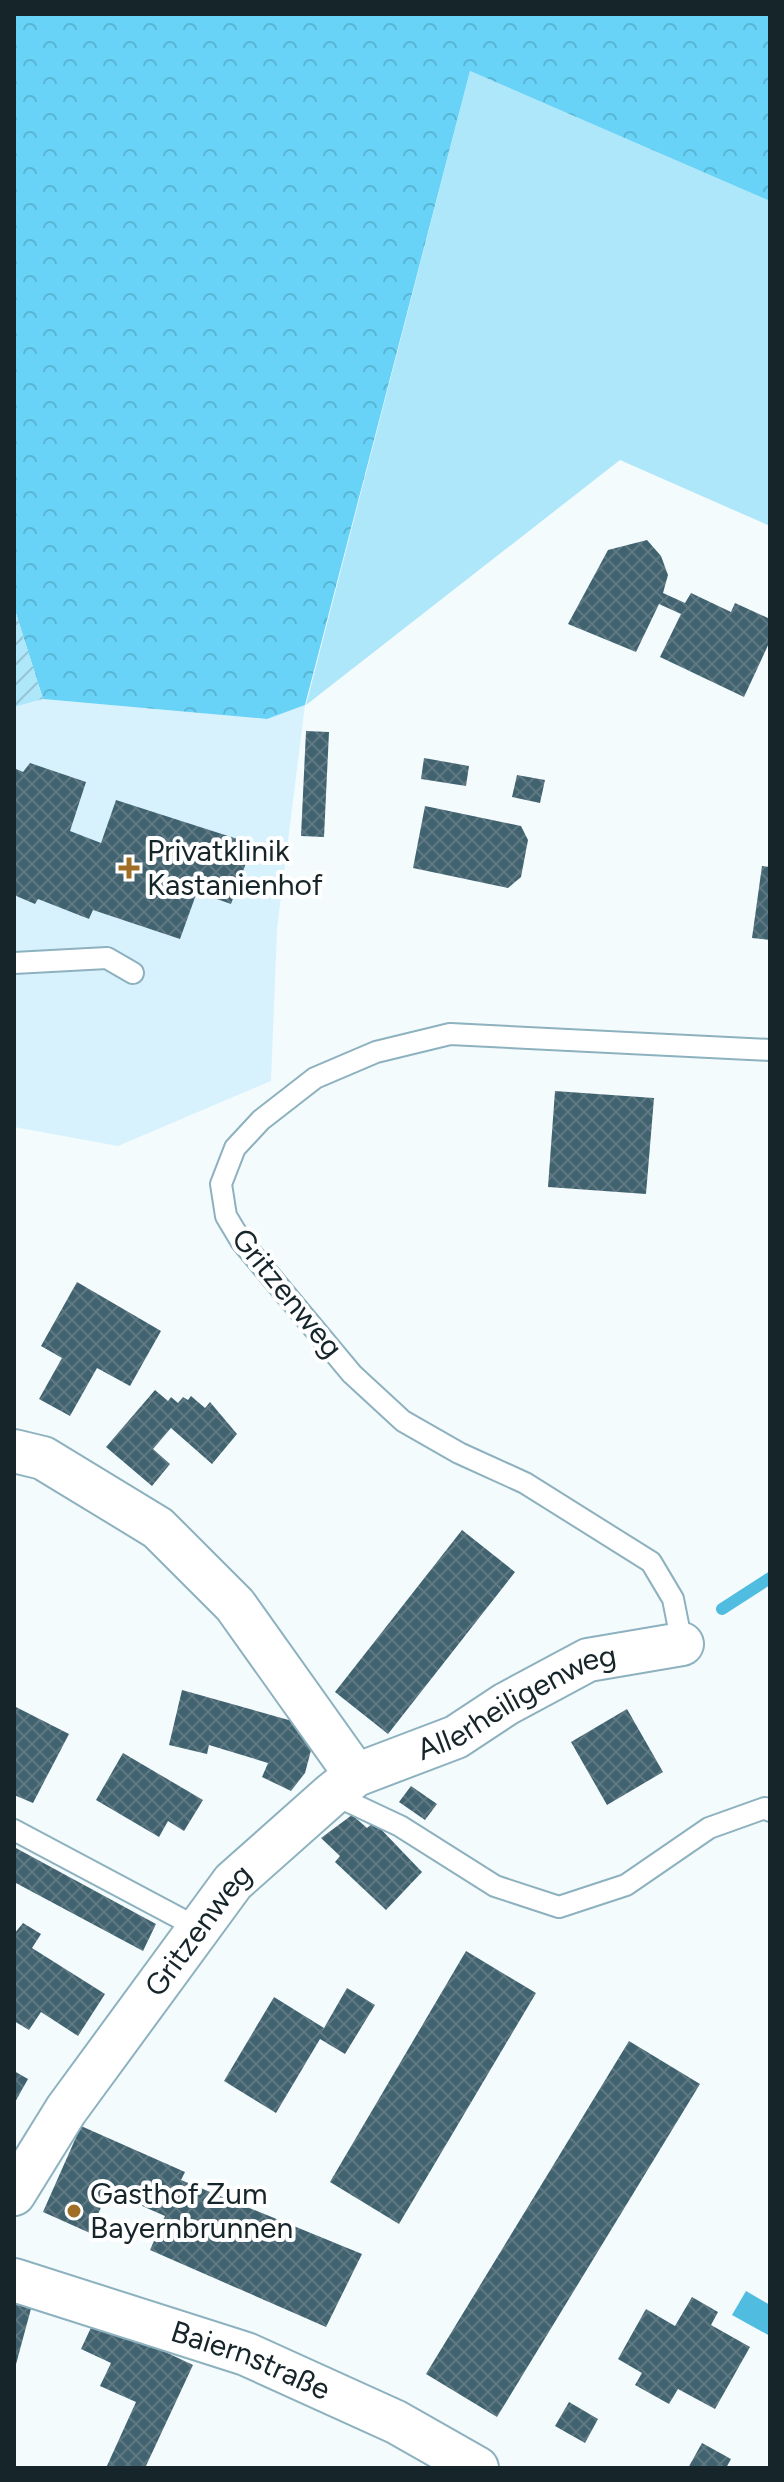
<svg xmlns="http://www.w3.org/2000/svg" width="784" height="2482" viewBox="0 0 784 2482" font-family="Figtree,sans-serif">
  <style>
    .built { fill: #d7f2fd }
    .grass { fill: #aee6fa }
    .forest { fill: url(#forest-crowns) }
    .garden { fill: url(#garden-furrows) }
    .water { fill: #4fbce0 }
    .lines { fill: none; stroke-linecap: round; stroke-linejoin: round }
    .stream { stroke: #4fbce0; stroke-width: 12 }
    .building { fill: url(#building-cross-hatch) }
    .lane-casing { stroke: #8db1be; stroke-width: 24 }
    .street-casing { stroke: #8db1be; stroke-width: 46 }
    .lane { stroke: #fff; stroke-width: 20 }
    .street { stroke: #fff; stroke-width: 42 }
    .poi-dot { fill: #a06e24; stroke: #fff; stroke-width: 3 }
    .labels { text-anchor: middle; stroke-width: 8; stroke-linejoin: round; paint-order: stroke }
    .poi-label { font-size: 30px; fill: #16252a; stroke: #fff; text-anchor: start }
    .street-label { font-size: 30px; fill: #16252a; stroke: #fff }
  </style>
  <defs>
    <pattern id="forest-crowns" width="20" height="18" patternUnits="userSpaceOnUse" patternTransform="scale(2)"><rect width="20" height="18" fill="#68d3f7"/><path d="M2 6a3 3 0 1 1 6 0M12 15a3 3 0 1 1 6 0" fill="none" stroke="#59b5d4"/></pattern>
    <pattern id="garden-furrows" width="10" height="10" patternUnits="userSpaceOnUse" patternTransform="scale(2)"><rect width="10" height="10" fill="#aee6fa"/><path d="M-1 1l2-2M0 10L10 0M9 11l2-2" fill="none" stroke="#95c5d6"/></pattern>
    <pattern id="building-cross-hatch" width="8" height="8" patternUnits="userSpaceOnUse" patternTransform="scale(2)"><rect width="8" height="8" fill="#41626f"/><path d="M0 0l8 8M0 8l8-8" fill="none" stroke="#5f7983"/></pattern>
  </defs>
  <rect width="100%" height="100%" fill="#f3fbfd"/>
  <path class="built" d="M 43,699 L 266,719 L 305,705 L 277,929 L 271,1081 L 118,1146 L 14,1127 L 14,707 Z"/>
  <path class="grass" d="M 470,71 L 770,201 L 770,526 L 620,460 L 306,705 Z"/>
  <path class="forest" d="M 14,14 L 763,14 L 770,17 L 770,201 L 470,71 L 305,705 L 267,719 L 43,699 L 14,607 Z"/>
  <path class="garden" d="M 14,607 L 43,699 L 14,707 Z"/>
  <path class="water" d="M 746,2291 L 770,2305 L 770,2336 L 732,2315 Z"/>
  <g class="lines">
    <path class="stream" d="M 722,1609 L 770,1578"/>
  </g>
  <path class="building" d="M 647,540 L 661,556 L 668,575 L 663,593 L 685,603 L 691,593 L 731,612 L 735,603 L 770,619 L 770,641 L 744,697 L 660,657 L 681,614 L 659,604 L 636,652 L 568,624 L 608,550 Z
    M 306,731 L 329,732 L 324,837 L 301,836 Z
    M 424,758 L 469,766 L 466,786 L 421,779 Z
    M 30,763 L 86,782 L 70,831 L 101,843 L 116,800 L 253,844 L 231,904 L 197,892 L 180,939 L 93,910 L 89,919 L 38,899 L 35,904 L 14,895 L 14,768 L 23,772 Z
    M 517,775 L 545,780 L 540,803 L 512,797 Z
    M 425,806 L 521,826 L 528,840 L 521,877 L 508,888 L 413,868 Z
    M 762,866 L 770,867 L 770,940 L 752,938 Z
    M 555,1091 L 654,1098 L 646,1194 L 548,1187 Z
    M 77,1282 L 161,1331 L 130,1386 L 97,1368 L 70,1416 L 39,1399 L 62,1358 L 41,1346 Z
    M 155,1390 L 168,1401 L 171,1397 L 178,1403 L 183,1397 L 188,1400 L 191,1396 L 205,1408 L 210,1402 L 237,1434 L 212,1464 L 171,1428 L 153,1449 L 170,1464 L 152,1486 L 106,1447 Z
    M 462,1530 L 515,1572 L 388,1734 L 335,1692 Z
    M 182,1690 L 317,1728 L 305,1773 L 291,1791 L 262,1777 L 268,1763 L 209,1745 L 207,1754 L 169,1745 Z
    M 14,1706 L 69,1734 L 33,1803 L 14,1795 Z
    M 627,1709 L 663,1772 L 607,1805 L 571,1742 Z
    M 123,1753 L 203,1800 L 184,1831 L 168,1821 L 159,1837 L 96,1800 Z
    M 411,1786 L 437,1804 L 425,1820 L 399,1802 Z
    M 352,1815 L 367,1828 L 374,1822 L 422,1872 L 386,1910 L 335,1862 L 340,1856 L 321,1838 Z
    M 14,1847 L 156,1924 L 143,1951 L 14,1882 Z
    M 23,1923 L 41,1934 L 32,1948 L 105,1994 L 78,2036 L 41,2012 L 29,2030 L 14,2021 L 14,1934 Z
    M 466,1951 L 536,1993 L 399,2224 L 330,2182 Z
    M 347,1988 L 375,2005 L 345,2054 L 320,2039 L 276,2113 L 224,2081 L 274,1997 L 324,2028 Z
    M 629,2041 L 700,2084 L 497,2417 L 426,2374 Z
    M 14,2071 L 28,2079 L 14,2104 Z
    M 81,2126 L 185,2172 L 181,2180 L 362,2254 L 326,2327 L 150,2250 L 165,2216 L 108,2191 L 90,2233 L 43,2212 Z
    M 692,2297 L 718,2312 L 711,2325 L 750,2347 L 715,2409 L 678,2389 L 669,2404 L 635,2385 L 642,2373 L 618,2359 L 646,2309 L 675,2326 Z
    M 14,2300 L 32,2305 L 15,2368 L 14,2368 Z
    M 95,2319 L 193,2365 L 145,2468 L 106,2468 L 136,2402 L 100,2386 L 111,2363 L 81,2349 Z
    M 569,2402 L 598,2419 L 585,2443 L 555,2426 Z
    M 702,2443 L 731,2459 L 726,2468 L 688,2468 Z"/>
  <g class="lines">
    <defs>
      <path id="lane" d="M 14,963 L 107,958 L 133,973
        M 682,1644 L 673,1599 L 651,1562 L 525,1483 L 459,1453 L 403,1421 L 352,1374 L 241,1241 L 226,1216 L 221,1184 L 235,1148 L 261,1120 L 315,1078 L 376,1052 L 450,1034 L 770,1050
        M 332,1794 L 400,1826 L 495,1886 L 559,1907 L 626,1885 L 709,1828 L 765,1808 L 770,1811
        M 14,1830 L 200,1929"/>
      <g id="street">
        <path d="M 14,1451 L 43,1458 L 158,1528 L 235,1605 L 356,1775"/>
        <path id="s1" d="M 14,2194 L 66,2110 L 233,1882 L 332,1794 L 356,1775 L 456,1737 L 506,1704 L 588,1660 L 682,1644"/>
        <path id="s2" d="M 14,2280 L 246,2354 L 396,2422 L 477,2468"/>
      </g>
    </defs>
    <use href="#lane" class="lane-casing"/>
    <use href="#street" class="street-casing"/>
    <use href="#lane" class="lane"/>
    <use href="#street" class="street"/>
  </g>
  <g class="poi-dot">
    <path d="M125 856h8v8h8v8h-8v8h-8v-8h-8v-8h8z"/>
    <circle cx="74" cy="2211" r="8"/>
  </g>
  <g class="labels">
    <g class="poi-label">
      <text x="147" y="861">Privatklinik<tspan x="147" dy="34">Kastanienhof</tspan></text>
      <text x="90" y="2204">Gasthof Zum<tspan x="90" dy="34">Bayernbrunnen</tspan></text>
    </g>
    <g class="street-label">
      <text transform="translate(287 1293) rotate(51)" y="10">Gritzenweg</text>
      <text dy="10" stroke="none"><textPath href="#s1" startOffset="722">Allerheiligenweg</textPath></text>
      <text dy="10" stroke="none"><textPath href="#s1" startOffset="322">Gritzenweg</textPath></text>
      <text dy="10" stroke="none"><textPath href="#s2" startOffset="250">Baiernstraße</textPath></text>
    </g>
  </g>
  <rect width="784" height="2482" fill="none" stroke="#16252a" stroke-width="32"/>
</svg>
